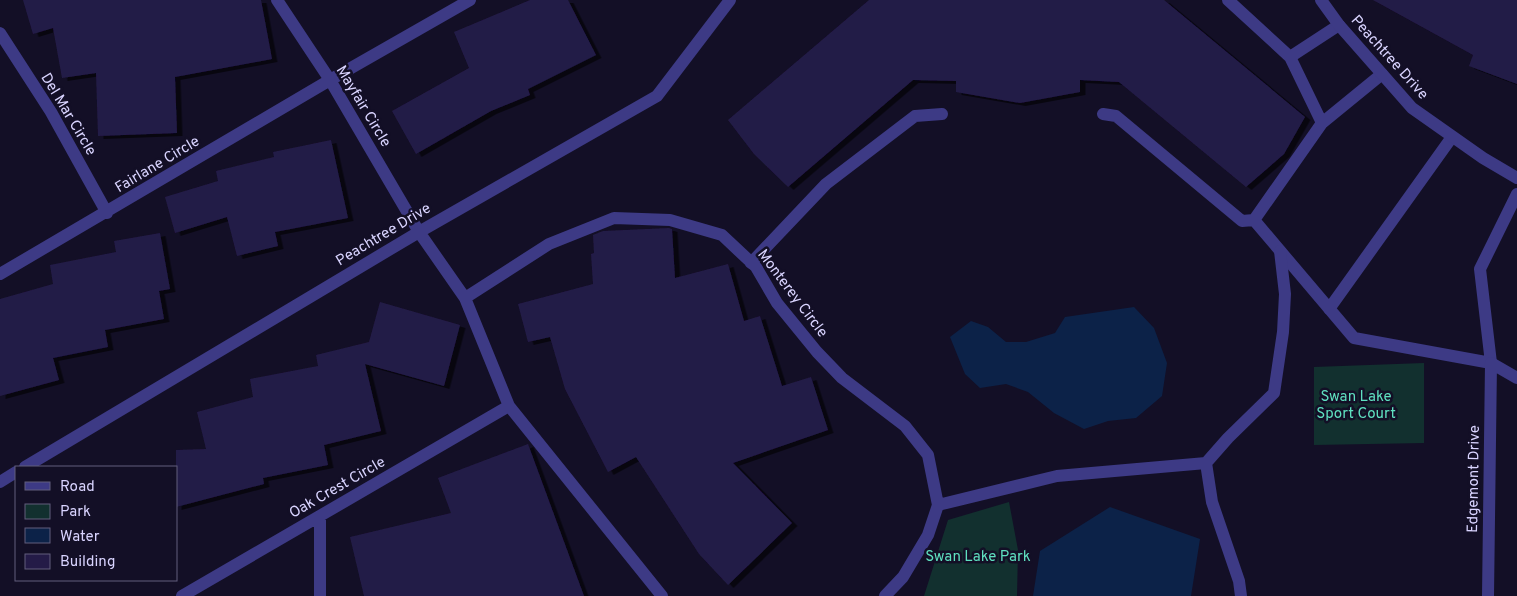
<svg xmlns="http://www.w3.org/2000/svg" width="1517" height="596" viewBox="0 0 1517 596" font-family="Overpass,sans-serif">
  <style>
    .green { fill: #12302f }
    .water { fill: #0c2248 }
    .building { fill: #241b47; filter: url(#shadow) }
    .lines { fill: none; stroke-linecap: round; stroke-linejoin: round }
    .service { stroke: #3d3a85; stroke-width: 12 }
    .minor { stroke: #3d3a85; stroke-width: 12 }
    .labels { text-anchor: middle; stroke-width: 5; stroke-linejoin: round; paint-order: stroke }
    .street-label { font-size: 15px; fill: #d9d4ff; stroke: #130f26 }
    .park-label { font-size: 15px; fill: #5fe0c0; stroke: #130f26 }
  </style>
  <defs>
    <filter id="shadow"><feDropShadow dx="5.5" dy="3" stdDeviation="0" flood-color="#0009"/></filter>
  </defs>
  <rect width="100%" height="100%" fill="#130f26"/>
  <path class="green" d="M 1424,363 L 1424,443 L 1314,445 L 1314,367 Z
    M 1009,502 L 1018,550 L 1017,596 L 924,596 L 948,520 Z"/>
  <path class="water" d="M 1134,307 L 1154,328 L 1167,363 L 1162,396 L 1136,418 L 1108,421 L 1084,429 L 1054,413 L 1028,392 L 1006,384 L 980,388 L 965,374 L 950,337 L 971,321 L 988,327 L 1006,342 L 1026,342 L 1055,333 L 1065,317 Z
    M 1110,507 L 1200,539 L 1191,596 L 1033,596 L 1040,551 Z"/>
  <path class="building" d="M 23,0 L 261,0 L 272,59 L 175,77 L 177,133 L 98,136 L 96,73 L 62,78 L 53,28 L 33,34 Z
    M 530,0 L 568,0 L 596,55 L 528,89 L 530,95 L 491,111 L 416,154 L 392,111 L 469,68 L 454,32 Z
    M 869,0 L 1164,0 L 1305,117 L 1284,154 L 1246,187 L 1119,82 L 1080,80 L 1080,92 L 1020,103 L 956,92 L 956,81 L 913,80 L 788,187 L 754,154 L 728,120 Z
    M 1373,0 L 1517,0 L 1517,84 L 1469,66 L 1473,55 Z
    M 331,140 L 348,218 L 275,232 L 278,246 L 237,256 L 227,217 L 175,233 L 165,197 L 218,181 L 216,171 L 274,157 L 273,152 Z
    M 669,228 L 672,229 L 675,278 L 728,264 L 744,321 L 760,316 L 782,386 L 811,377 L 828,430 L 733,463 L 792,523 L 728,585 L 699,554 L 636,457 L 608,472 L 565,389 L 550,337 L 528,342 L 518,304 L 593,284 L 591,254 L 594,253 L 593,235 L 603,231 Z
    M 160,233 L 170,289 L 159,291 L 164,319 L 105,330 L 108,347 L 53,358 L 59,380 L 0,396 L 0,299 L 53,284 L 50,265 L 116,252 L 114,241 Z
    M 380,302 L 460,325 L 444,386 L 365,364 L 381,431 L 324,445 L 328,465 L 263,478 L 264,484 L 176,507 L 176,450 L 206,449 L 197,412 L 253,397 L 250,379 L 318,366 L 316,355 L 369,342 Z
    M 528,444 L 584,596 L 364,596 L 350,537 L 451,513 L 438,478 Z"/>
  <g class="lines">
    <path class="service" d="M 1228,0 L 1290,57 L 1339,25
      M 1290,57 L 1322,123
      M 1382,74 L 1322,123 L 1254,220 L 1354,338 L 1491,363 L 1480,269 L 1517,194
      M 1103,114 L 1116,116 L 1242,221 L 1254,220
      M 751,263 L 826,184 L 915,116 L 942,114
      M 1329,309 L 1452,137"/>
    <path class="minor" d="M 277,0 L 330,80 L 419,232 L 465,298
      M 1321,0 L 1339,25 L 1412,108 L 1483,158 L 1517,178
      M 0,33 L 51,112 L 107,213
      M 0,274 L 330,80 L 470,0
      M 1206,463 L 1212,502 L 1239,581 L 1241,596
      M 25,467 L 419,232 L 657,96 L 730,0
      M 0,482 L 16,472
      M 938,505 L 1057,476 L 1206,463 L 1228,438 L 1274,393 L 1283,332 L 1285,294 L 1280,251
      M 320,516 L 320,596
      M 182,596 L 509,406
      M 662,596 L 509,406 L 465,298 L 549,244 L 614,218 L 670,220 L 722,235 L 756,267 L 777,303 L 817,352 L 842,378 L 905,426 L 928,455 L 938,505 L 928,535 L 903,577 L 885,596
      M 1488,596 L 1491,363 L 1517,378"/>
  </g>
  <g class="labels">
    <g class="street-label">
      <text transform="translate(1390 57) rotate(48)" y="5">Peachtree Drive</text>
      <text transform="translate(364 106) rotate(59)" y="5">Mayfair Circle</text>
      <text transform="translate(69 114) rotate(59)" y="5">Del Mar Circle</text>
      <text transform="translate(157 164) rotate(-31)" y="5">Fairlane Circle</text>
      <text transform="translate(383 234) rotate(-31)" y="5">Peachtree Drive</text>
      <text transform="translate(793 293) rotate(53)" y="5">Monterey Circle</text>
      <text transform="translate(1473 479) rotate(-89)" y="5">Edgemont Drive</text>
      <text transform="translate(337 487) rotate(-30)" y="5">Oak Crest Circle</text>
    </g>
    <g class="park-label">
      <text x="1356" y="401">Swan Lake<tspan x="1356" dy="17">Sport Court</tspan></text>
      <text x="978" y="561">Swan Lake Park</text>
    </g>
  </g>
  <rect x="15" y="466" width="162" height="115" fill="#130f26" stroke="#625e7d"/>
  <rect x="25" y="482" width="25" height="8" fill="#3d3a85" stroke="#625e7d"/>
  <text x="60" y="491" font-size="15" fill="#d9d4ff">Road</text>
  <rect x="25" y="504" width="25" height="15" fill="#12302f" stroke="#625e7d"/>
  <text x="60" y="516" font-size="15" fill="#d9d4ff">Park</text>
  <rect x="25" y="528" width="25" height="15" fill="#0c2248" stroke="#625e7d"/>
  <text x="60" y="541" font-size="15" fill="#d9d4ff">Water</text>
  <rect x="25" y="554" width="25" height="15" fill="#241b47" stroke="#625e7d"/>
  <text x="60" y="566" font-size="15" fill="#d9d4ff">Building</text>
</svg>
